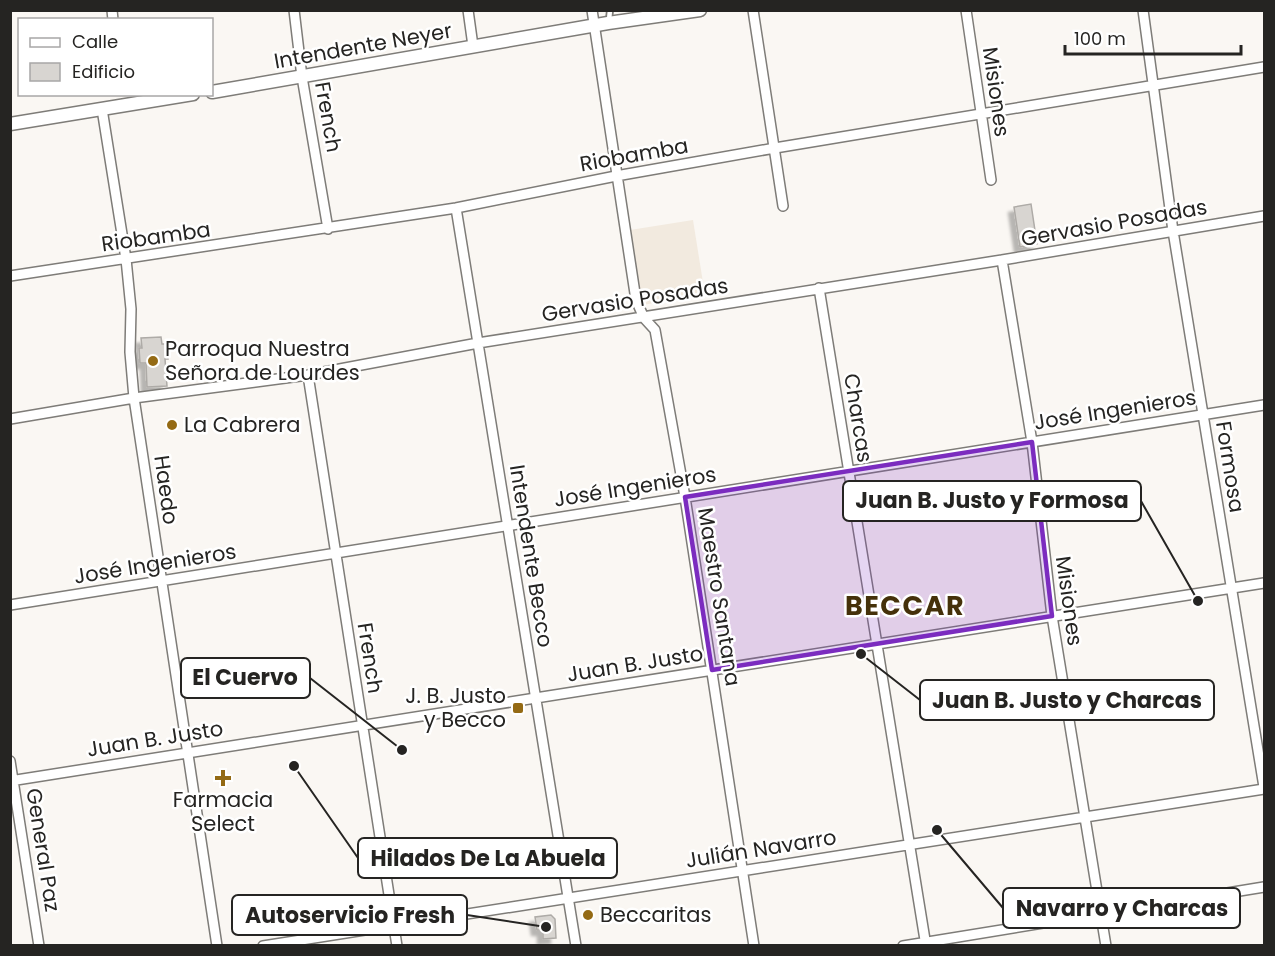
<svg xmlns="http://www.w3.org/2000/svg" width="1275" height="956" viewBox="0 0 1275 956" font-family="Poppins,sans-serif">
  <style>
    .built { fill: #f2eadf }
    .building { fill: #d8d5d1; stroke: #aeaba7; stroke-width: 1.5; filter: url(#shadow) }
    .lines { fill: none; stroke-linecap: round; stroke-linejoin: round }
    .service-casing { stroke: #7e7c78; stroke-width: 8 }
    .minor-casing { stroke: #7e7c78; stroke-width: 12 }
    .tertiary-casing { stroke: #7e7c78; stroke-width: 15 }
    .service { stroke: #fff; stroke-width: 4.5 }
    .minor { stroke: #fff; stroke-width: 9 }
    .tertiary { stroke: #fff; stroke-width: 12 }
    .marked { fill: #7b2cbf; fill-opacity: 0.2; stroke: #7b2cbf; stroke-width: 4.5; stroke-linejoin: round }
    .poi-dot { fill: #946a14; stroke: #fff; stroke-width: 2 }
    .labels { text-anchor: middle; stroke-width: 5; stroke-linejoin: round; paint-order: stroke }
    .street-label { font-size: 21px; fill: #252422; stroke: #fff }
    .poi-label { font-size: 21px; fill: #252422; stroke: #fff; text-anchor: start }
    .district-label { font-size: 27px; font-weight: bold; letter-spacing: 1.5px; fill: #45310a; stroke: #fff }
    .leader { fill: none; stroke: #252422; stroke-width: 2 }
    .callout-dot { fill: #252422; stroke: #fff; stroke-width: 2 }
    .callout { fill: #fff; stroke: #252422; stroke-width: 2 }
    .callout-label { font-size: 22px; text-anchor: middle; font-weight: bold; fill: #252422 }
  </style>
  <defs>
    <filter id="shadow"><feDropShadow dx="-5.5" dy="5.5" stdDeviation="1.5" flood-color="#0004"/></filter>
  </defs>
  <rect width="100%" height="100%" fill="#faf7f3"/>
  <path class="built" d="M 693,220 L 705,295 L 642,305 L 630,230 Z"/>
  <path class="building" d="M 1031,204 L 1037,244 L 1020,247 L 1014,207 Z
    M 161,337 L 162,344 L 167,344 L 168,359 L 165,359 L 167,386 L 147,387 L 146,363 L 140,363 L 139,348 L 142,348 L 141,338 Z
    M 551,915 L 555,919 L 556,938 L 543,939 L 543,930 L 537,930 L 535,917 Z"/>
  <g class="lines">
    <defs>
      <path id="service" d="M 609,20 L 610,10"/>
      <path id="minor" d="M 112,10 L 113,20
        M 294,10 L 302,77 L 328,229
        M 468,10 L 473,46
        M 592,10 L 636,300 L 644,318 L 655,330 L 685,497 L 754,946
        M 753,10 L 783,206
        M 966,10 L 991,180
        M 1143,10 L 1173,231 L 1264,787
        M 102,109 L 126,259 L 131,309 L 130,352 L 134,398 L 217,946
        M 456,208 L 576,946
        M 1002,260 L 1032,442 L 1052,616 L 1106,946
        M 10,276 L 456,208 L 616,176 L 775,148 L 1264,67
        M 819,288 L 926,946
        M 308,375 L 397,946
        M 10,419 L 134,398 L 308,375 L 478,343 L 1002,260 L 1264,216
        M 10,605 L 1264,405
        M 10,761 L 39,946
        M 10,781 L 1264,583
        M 263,946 L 1264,789
        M 903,946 L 1264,887"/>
      <path id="tertiary" d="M 212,92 L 608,23 L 700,10
        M 10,124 L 193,94"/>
    </defs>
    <use href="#service" class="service-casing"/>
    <use href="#minor" class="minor-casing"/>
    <use href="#tertiary" class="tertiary-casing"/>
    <use href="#service" class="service"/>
    <use href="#minor" class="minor"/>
    <use href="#tertiary" class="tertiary"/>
  </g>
  <path class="marked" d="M 1032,442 L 1052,616 L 712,670 L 685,497 Z"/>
  <g class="poi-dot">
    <circle cx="153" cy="361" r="6"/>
    <circle cx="172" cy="425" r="6"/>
    <rect x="512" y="702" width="12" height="12" rx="3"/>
    <path d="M220 769h6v6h6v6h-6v6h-6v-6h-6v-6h6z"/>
    <circle cx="588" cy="915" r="6"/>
  </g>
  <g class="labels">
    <g class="street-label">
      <text transform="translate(363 46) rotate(-10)" y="7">Intendente Neyer</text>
      <text transform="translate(996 92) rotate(82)" y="7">Misiones</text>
      <text transform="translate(328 117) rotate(80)" y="7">French</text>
      <text transform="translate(634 155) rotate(-10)" y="7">Riobamba</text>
      <text transform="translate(1114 223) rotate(-10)" y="7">Gervasio Posadas</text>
      <text transform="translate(156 237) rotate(-8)" y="7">Riobamba</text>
      <text transform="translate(635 300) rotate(-9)" y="7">Gervasio Posadas</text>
      <text transform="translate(1115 410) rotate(-9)" y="7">José Ingenieros</text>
      <text transform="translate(858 418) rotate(81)" y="7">Charcas</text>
      <text transform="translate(1230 467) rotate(81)" y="7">Formosa</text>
      <text transform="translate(635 487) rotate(-9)" y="7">José Ingenieros</text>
      <text transform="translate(166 490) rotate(82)" y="7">Haedo</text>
      <text transform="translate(531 556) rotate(81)" y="7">Intendente Becco</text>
      <text transform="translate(155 564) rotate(-9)" y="7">José Ingenieros</text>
      <text transform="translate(719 597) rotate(81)" y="7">Maestro Santana</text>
      <text transform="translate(1069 601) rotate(82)" y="7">Misiones</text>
      <text transform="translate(370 658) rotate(81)" y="7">French</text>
      <text transform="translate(635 664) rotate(-9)" y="7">Juan B. Justo</text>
      <text transform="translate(155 739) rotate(-9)" y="7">Juan B. Justo</text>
      <text transform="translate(761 849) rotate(-9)" y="7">Julián Navarro</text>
      <text transform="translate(43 850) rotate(81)" y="7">General Paz</text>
    </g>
    <g class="poi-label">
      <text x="165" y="356">Parroqua Nuestra<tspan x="165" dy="24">Señora de Lourdes</tspan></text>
      <text x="184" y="432">La Cabrera</text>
      <text x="506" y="703" text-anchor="end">J. B. Justo<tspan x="506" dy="24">y Becco</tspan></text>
      <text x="223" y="807" text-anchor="middle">Farmacia<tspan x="223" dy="24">Select</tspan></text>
      <text x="600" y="922">Beccaritas</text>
    </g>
    <g class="district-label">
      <text x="905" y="615">BECCAR</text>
    </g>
  </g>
  <path class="leader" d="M1198 601L1141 501M402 750L310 678M861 654L920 700M294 766L358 858M937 830L1003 908M546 927L467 915"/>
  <g class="callout-dot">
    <circle cx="1198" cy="601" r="6"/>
    <circle cx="402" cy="750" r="6"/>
    <circle cx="861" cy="654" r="6"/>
    <circle cx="294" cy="766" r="6"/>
    <circle cx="937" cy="830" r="6"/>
    <circle cx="546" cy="927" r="6"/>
  </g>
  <g class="callout">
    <rect x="843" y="481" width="298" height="40" rx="6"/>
    <rect x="181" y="658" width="129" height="40" rx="6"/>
    <rect x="920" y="680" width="294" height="40" rx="6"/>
    <rect x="358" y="838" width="259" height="40" rx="6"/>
    <rect x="1003" y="888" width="237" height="40" rx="6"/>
    <rect x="232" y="895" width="235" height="40" rx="6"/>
  </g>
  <g class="callout-label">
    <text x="992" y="508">Juan B. Justo y Formosa</text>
    <text x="245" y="685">El Cuervo</text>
    <text x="1067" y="708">Juan B. Justo y Charcas</text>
    <text x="488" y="866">Hilados De La Abuela</text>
    <text x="1122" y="916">Navarro y Charcas</text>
    <text x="350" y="923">Autoservicio Fresh</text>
  </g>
  <rect width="1275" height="956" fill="none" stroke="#252422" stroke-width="24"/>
  <rect x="18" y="18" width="195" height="78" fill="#ffffff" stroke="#a8a7a7" stroke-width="1.5"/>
  <rect x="30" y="38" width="30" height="9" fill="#ffffff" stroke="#a8a7a7" stroke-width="1.5"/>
  <text x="72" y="48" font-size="18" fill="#252422">Calle</text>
  <rect x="30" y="63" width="30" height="18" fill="#d8d5d1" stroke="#a8a7a7" stroke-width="1.5"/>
  <text x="72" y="78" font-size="18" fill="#252422">Edificio</text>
  <path d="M1065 45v9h176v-9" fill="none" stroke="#252422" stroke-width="3"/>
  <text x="1074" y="45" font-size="18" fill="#252422" stroke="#ffffff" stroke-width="4.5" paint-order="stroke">100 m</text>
</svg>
